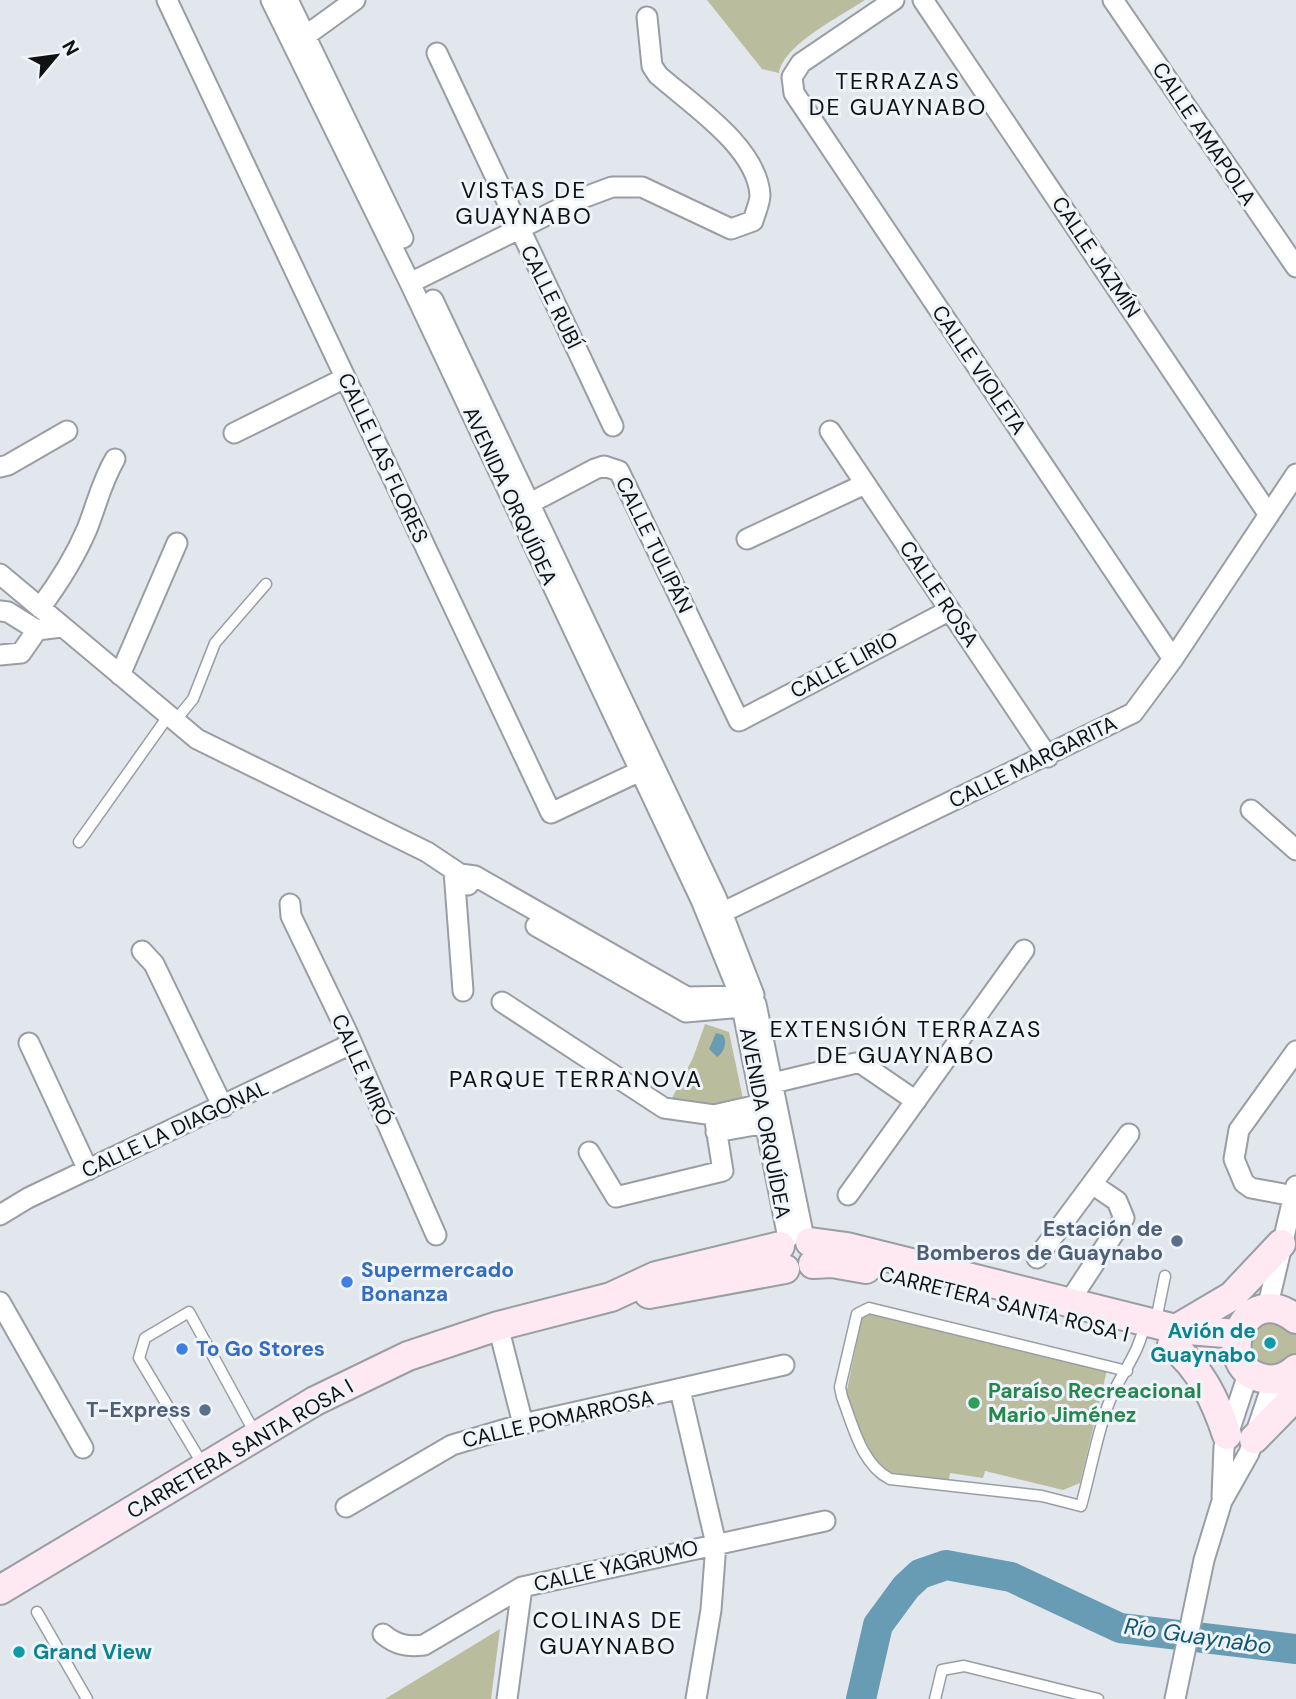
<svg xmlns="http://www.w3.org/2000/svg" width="1296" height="1699" viewBox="0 0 1296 1699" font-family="'DM Sans',sans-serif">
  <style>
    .green { fill: #babc9e }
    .water { fill: #689cb5 }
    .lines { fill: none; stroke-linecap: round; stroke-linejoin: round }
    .river { stroke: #689cb5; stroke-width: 30 }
    .lane-casing { stroke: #999ea4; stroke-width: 13 }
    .street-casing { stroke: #999ea4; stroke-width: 23 }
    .secondary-casing { stroke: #999ea4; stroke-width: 32 }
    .lane { stroke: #fff; stroke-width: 10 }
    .street { stroke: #fff; stroke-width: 19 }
    .secondary { stroke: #fee9f3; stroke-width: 28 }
    .service-dot { fill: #5c6f8a; stroke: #eff4fa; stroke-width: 2.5 }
    .shop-dot { fill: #3f7fe0; stroke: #eff4fa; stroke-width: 2.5 }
    .culture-dot { fill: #0f9aa8; stroke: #eff4fa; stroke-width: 2.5 }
    .leisure-dot { fill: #2e9e5b; stroke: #eff4fa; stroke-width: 2.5 }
    .labels { text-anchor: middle; stroke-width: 6; stroke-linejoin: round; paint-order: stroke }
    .street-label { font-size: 21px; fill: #101113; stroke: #eff4fa }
    .service-label { font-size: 21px; font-weight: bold; fill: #4e5e75; stroke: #eff4fa; text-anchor: end }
    .shop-label { font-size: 21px; font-weight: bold; fill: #366cbe; stroke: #eff4fa; text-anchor: start }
    .culture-label { font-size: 21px; font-weight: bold; fill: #0d838f; stroke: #eff4fa; text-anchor: end }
    .leisure-label { font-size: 21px; font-weight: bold; fill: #27864d; stroke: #eff4fa; text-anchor: start }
    .neighbourhood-label { font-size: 23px; letter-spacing: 2px; fill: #101113; stroke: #eff4fa }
    .water-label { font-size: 23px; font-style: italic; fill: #125671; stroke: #eff4fa }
  </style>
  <rect width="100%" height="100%" fill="#e2e6ed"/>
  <path class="green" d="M 707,0 L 865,0 C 841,16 783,45 779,73 L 762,69 Z
    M 705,1024 L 729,1032 L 743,1099 L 722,1105 L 670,1102 L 693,1058 Z
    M 868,1313 L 1107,1370 L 1080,1483 L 1063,1490 L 985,1471 L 983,1478 L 950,1473 L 949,1479 L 912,1479 L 884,1472 L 867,1450 L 846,1395 L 862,1317 Z
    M 1251,1320 L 1296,1326 L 1296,1364 L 1250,1368 Z
    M 500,1629 L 491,1699 L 385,1699 Z"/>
  <path class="water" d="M 716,1033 L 723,1035 C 728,1042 724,1052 717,1057 L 709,1049 Z"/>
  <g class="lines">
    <path class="river" d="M 861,1699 L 878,1625 L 906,1587 L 920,1574 L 946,1565 L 1011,1577 L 1120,1628 L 1296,1649"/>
    <defs>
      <path id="lane" d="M 175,721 L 193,699 L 215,643 L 266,584
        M 79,842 L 169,715
        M 1156,1320 L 1165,1276
        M 1127,1371 L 869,1308 L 857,1314 L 840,1387 L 842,1397 C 853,1425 861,1464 890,1479 L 1042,1496 L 1081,1506 C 1090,1474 1100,1419 1114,1391 C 1126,1367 1140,1350 1145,1322
        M 203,1465 L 139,1358 L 145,1338 L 189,1312 L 256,1435
        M 37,1612 L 87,1699
        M 935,1699 L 942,1670 L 964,1666 L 1098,1699"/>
      <path id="street" d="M 167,0 L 551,813 L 651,766
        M 271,0 L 410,283 L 701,900 L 740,996 L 687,997 L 475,876 L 460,874
        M 288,0 L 403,238
        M 894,0 L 801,63 L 792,77 L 794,93 L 1173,659
        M 923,0 L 1269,515
        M 1113,0 L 1296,267
        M 297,42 L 355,0
        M 437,53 L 613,426
        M 410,283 L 577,200 L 612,187 L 642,187 L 731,229 L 753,221 C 755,213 760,203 760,195 C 757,147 692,105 658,75 L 652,66 L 647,17
        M 433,300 L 716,897 L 754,995
        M 830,431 L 1048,757
        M 234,433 L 345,378
        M 0,467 L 8,465 L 67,431
        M 521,508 L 595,469 L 604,466 L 619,471 L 739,721 L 950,610
        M 747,539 L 865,484
        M 0,574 L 197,739 L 427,852 L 460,874 L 468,885
        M 40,608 C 58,584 75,557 87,529 C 97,504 101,483 115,459
        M 0,611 L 8,612 L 37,630 L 61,627
        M 0,655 L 21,653 L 37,630
        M 120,675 L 177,543
        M 1251,810 L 1296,850
        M 454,871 L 463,991
        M 290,904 L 291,916 L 347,1032 L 436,1235
        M 711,918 L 1133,713 L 1173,659 L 1296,474
        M 536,926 L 686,1012 L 742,1007 L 788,1238
        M 142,951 L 154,964 L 223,1107
        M 502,1002 L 664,1108 L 714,1115 L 762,1104
        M 756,1004 L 804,1238
        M 29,1043 L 88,1170
        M 773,1083 L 856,1063 L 862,1064 L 916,1101
        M 716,1132 L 766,1123
        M 589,1152 L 616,1197 L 723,1171 L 714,1115
        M 848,1195 L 1024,950
        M 1294,1196 L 1251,1188 L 1244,1183 L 1234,1159 L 1239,1130 L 1296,1051
        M 0,1215 L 28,1198 L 351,1044
        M 1037,1258 L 1129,1134
        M 0,1302 L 83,1448
        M 1069,1302 L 1124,1218 L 1117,1201 L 1092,1184
        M 1267,1309 L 1296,1186
        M 498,1326 L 523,1424
        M 680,1390 L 716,1544 L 711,1610 L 696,1699
        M 1222,1497 L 1224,1447 L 1249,1371
        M 346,1507 L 452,1445 L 523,1424 L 784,1365
        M 383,1634 C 396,1645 407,1647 424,1645 L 522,1587 L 825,1521
        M 507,1699 L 522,1587
        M 1175,1699 L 1204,1560 L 1222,1501 L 1249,1453 L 1274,1379"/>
      <path id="secondary" d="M 810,1242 L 847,1247 L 1176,1329 L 1237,1334
        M 813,1264 L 832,1263 L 866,1269
        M 649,1294 L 785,1269
        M 1296,1319 C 1244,1277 1209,1370 1266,1379 C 1277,1381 1287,1377 1296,1369
        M 1176,1329 L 1232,1296 L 1281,1244
        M 1172,1345 C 1201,1370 1215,1399 1227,1435
        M 1254,1439 L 1296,1396
        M 0,1590 L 315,1401 L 408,1356 L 498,1326 L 611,1297 L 656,1276 L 780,1246"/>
    </defs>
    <use href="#lane" class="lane-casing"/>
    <use href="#street" class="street-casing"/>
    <use href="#secondary" class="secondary-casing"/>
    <use href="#lane" class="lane"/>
    <use href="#street" class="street"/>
    <use href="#secondary" class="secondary"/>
  </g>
  <g class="service-dot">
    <circle cx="1177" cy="1241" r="7"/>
    <circle cx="205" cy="1410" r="7"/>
  </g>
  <g class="shop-dot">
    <circle cx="347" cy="1282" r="7"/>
    <circle cx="182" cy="1349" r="7"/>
  </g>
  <g class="culture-dot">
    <circle cx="1270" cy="1343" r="7"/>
    <circle cx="19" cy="1652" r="7"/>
  </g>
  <circle class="leisure-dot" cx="974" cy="1403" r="7"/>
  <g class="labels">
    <g class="street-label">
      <text transform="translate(1204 134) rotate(56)" y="7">CALLE AMAPOLA</text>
      <text transform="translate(1096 257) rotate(56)" y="7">CALLE JAZMÍN</text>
      <text transform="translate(551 297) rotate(64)" y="7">CALLE RUBÍ</text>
      <text transform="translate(979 370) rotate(56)" y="7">CALLE VIOLETA</text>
      <text transform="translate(383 458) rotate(65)" y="7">CALLE LAS FLORES</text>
      <text transform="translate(510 496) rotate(65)" y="7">AVENIDA ORQUÍDEA</text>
      <text transform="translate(654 545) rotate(64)" y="7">CALLE TULIPÁN</text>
      <text transform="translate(939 594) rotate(56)" y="7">CALLE ROSA</text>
      <text transform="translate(844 665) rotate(-28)" y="7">CALLE LIRIO</text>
      <text transform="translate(1033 762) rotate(-26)" y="7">CALLE MARGARITA</text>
      <text transform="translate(362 1070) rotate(66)" y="7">CALLE MIRÓ</text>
      <text transform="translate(765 1123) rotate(79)" y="7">AVENIDA ORQUÍDEA</text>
      <text transform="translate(175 1129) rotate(-25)" y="7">CALLE LA DIAGONAL</text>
      <text transform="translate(1004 1304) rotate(14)" y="7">CARRETERA SANTA ROSA I</text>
      <text transform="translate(558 1419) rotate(-13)" y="7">CALLE POMARROSA</text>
      <text transform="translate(240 1449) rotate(-30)" y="7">CARRETERA SANTA ROSA I</text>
      <text transform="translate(616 1566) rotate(-13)" y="7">CALLE YAGRUMO</text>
    </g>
    <g class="service-label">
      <text x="1163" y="1236">Estación de<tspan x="1163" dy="24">Bomberos de Guaynabo</tspan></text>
      <text x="191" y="1417">T-Express</text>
    </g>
    <g class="shop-label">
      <text x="361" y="1277">Supermercado<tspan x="361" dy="24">Bonanza</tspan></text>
      <text x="196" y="1356">To Go Stores</text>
    </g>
    <g class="culture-label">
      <text x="1256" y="1338">Avión de<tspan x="1256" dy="24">Guaynabo</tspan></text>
      <text x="33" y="1659" text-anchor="start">Grand View</text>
    </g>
    <g class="leisure-label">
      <text x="988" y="1398">Paraíso Recreacional<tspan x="988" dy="24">Mario Jiménez</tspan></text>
    </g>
    <g class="neighbourhood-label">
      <text x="898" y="89">TERRAZAS<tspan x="898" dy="26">DE GUAYNABO</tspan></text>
      <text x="524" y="198">VISTAS DE<tspan x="524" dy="26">GUAYNABO</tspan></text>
      <text x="906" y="1037">EXTENSIÓN TERRAZAS<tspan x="906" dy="26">DE GUAYNABO</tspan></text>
      <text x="576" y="1087">PARQUE TERRANOVA</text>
      <text x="608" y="1628">COLINAS DE<tspan x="608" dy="26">GUAYNABO</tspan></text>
    </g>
    <g class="water-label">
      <text transform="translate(1198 1636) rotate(8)" y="8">Río Guaynabo</text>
    </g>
  </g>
  <g transform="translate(56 56) rotate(61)" stroke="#eff4fa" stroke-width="5" paint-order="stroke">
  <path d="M0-5L12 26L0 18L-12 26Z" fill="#101113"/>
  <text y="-10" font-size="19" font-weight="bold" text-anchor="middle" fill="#101113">N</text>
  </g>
</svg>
